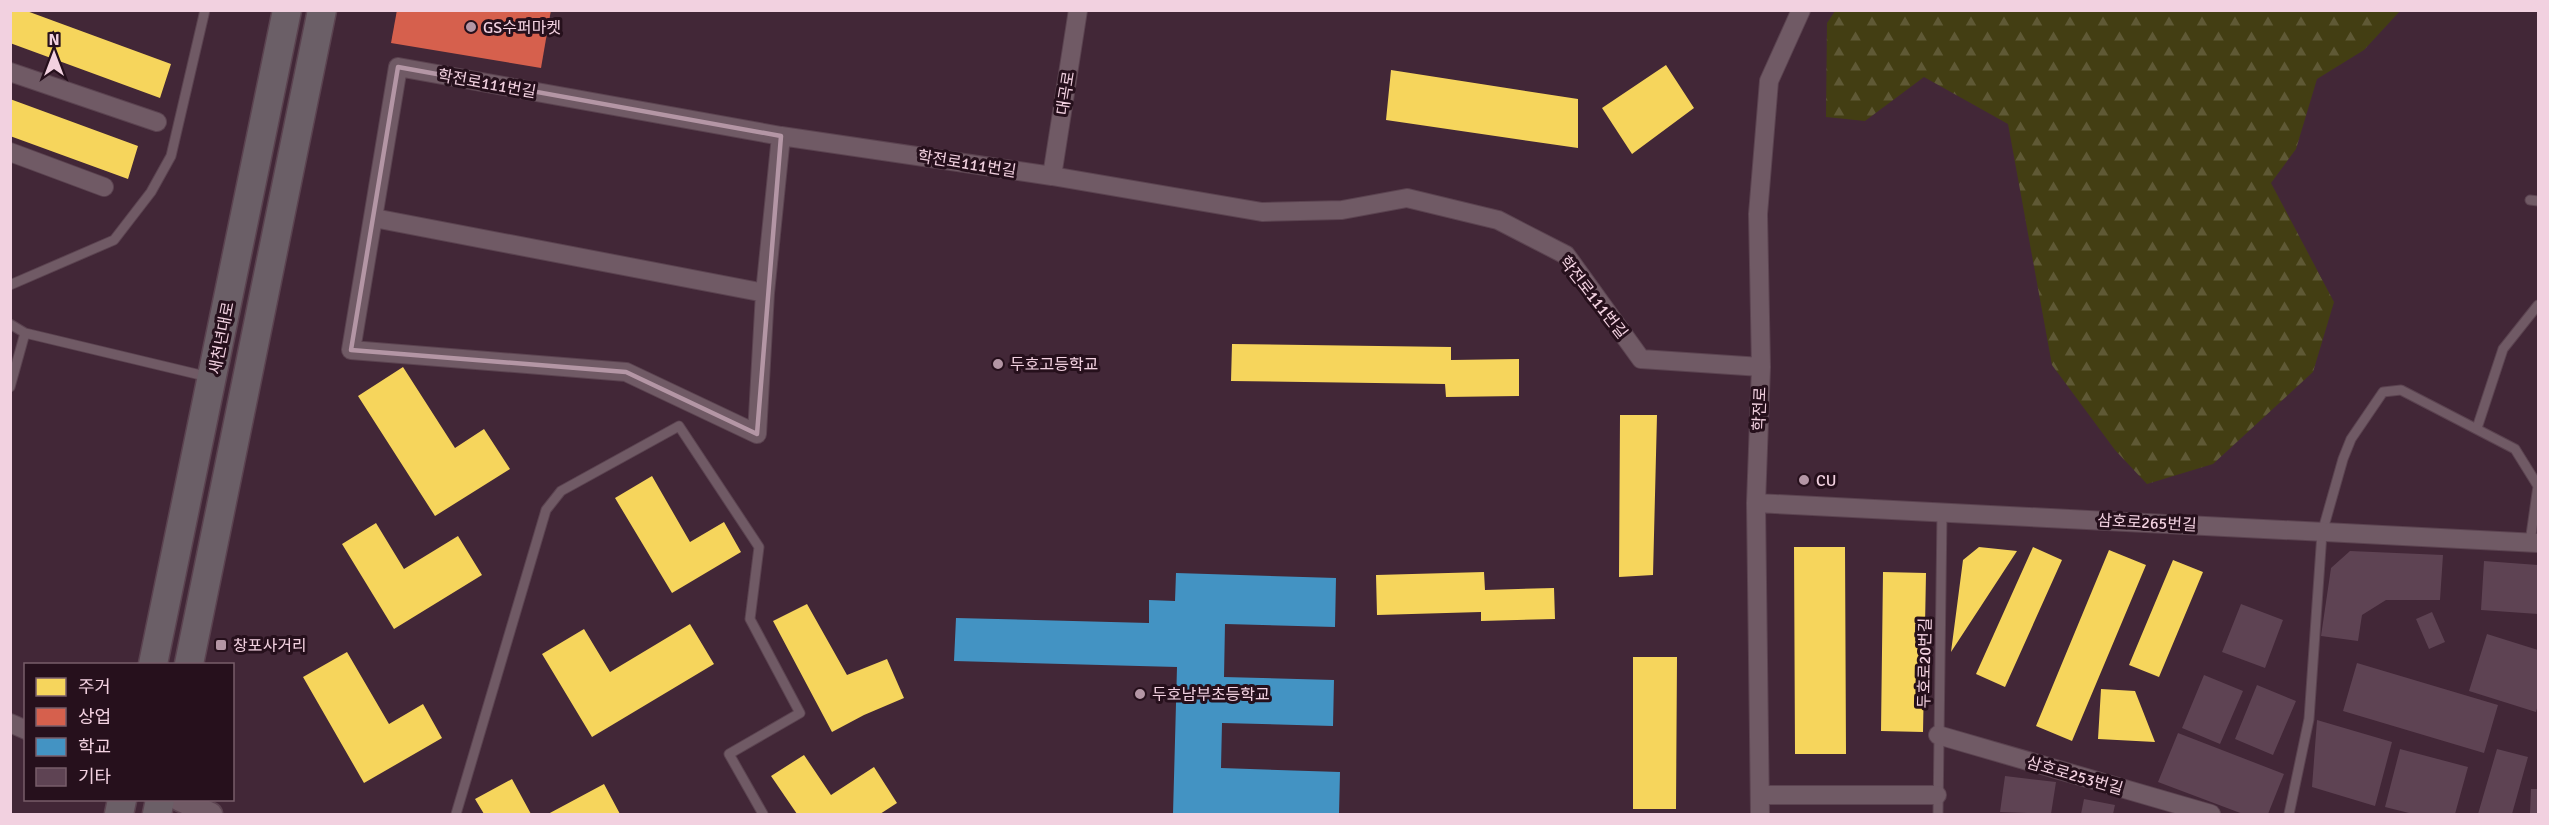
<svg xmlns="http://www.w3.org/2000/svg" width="2549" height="825" viewBox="0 0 2549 825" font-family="Signika,'Noto Sans KR',sans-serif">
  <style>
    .forest { fill: url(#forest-firs) }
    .homes { fill: #f6d55c }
    .shops { fill: #d6604d }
    .schools { fill: #4393c3 }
    .building { fill: #5e4353 }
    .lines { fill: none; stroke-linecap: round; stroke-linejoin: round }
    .service-casing { stroke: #5b4350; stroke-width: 11 }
    .minor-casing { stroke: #5b4350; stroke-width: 20 }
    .tertiary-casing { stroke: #5b4350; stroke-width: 25 }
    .primary-casing { stroke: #5b4350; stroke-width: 31 }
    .service { stroke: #705a65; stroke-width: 9 }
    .minor { stroke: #705a65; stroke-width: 18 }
    .tertiary { stroke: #705a65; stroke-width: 22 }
    .primary { stroke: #6b5f67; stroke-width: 28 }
    .marked { fill: none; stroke: #b496a5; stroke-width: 4.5; stroke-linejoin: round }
    .poi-dot { fill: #b496a5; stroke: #26101c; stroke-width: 2 }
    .labels { text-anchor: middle; stroke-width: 6; stroke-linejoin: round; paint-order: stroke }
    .poi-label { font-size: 16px; fill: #f2d1e0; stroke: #26101c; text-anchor: start }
    .street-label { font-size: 16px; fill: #f2d1e0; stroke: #26101c }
  </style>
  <defs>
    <pattern id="forest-firs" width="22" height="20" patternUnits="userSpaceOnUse" patternTransform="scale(1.5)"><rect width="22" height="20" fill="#433e13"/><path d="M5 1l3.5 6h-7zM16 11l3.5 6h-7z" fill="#5f5935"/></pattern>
  </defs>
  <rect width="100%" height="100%" fill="#422737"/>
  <path class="forest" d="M 1835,11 L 2400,11 L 2364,50 L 2317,79 L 2296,149 L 2271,183 L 2334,302 L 2313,372 L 2213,464 L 2147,484 L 2115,450 L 2052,365 L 2008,124 L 1924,77 L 1865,121 L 1826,117 L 1827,23 Z"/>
  <path class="homes" d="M 10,10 L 24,10 L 171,64 L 160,98 L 10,43 Z
    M 1666,65 L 1694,108 L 1632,154 L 1602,108 Z
    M 1391,70 L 1578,99 L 1578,148 L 1386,120 Z
    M 10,99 L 138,146 L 128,179 L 10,136 Z
    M 1232,344 L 1451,347 L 1451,360 L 1519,359 L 1519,396 L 1446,397 L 1445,384 L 1231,381 Z
    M 403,367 L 455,448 L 484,429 L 510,469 L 435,516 L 358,396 Z
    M 1620,415 L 1657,415 L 1653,575 L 1619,577 Z
    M 652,476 L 690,542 L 724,522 L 741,552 L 672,593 L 615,498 Z
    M 376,523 L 404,569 L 458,536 L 482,575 L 394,629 L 342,544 Z
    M 1794,547 L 1845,547 L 1846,754 L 1795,754 Z
    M 1979,547 L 2017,551 L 1951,652 L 1963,560 Z
    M 2033,547 L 2062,560 L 2005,687 L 1976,674 Z
    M 2109,550 L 2146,565 L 2072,741 L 2036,726 Z
    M 2173,560 L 2203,572 L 2159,677 L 2129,665 Z
    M 1484,572 L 1485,590 L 1554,588 L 1555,619 L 1481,621 L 1481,612 L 1377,615 L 1376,575 Z
    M 1883,572 L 1926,573 L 1923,732 L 1881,731 Z
    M 807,604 L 847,675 L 887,659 L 904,698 L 864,715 L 832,732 L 773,621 Z
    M 690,624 L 714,664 L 592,737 L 542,654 L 584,629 L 610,672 Z
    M 347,652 L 389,724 L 423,704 L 442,738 L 364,783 L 303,677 Z
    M 1633,657 L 1677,657 L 1676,809 L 1633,809 Z
    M 2101,689 L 2135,691 L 2155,742 L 2098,739 Z
    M 804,755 L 831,795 L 874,767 L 897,803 L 880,814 L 797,814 L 771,776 Z
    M 512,779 L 531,814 L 484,814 L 475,799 Z
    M 604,784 L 620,814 L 548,814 Z"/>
  <path class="shops" d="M 397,10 L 551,10 L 541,68 L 391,43 Z"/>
  <path class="schools" d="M 1176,573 L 1336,578 L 1335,627 L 1225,624 L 1224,677 L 1334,680 L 1333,726 L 1222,723 L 1221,768 L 1340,772 L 1339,814 L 1173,814 L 1177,667 L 954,661 L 956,618 L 1149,623 L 1149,600 L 1175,601 Z"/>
  <path class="building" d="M 2350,551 L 2443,555 L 2440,600 L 2386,600 L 2362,615 L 2358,641 L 2321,636 L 2331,568 Z
    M 2484,561 L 2538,565 L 2538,614 L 2481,610 Z
    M 2241,604 L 2283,620 L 2265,668 L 2222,652 Z
    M 2432,612 L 2445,642 L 2429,649 L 2416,619 Z
    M 2487,634 L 2538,650 L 2538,705 L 2536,712 L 2469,691 Z
    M 2357,663 L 2498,705 L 2484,753 L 2343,711 Z
    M 2204,675 L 2243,691 L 2220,744 L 2182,728 Z
    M 2257,685 L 2296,701 L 2273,755 L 2235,739 Z
    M 2317,720 L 2392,742 L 2375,806 L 2312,787 Z
    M 2178,733 L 2284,774 L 2268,814 L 2243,814 L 2158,782 Z
    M 2400,749 L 2468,767 L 2455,814 L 2413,814 L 2385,807 Z
    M 2497,749 L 2528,757 L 2512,814 L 2478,814 Z
    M 2005,776 L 2056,782 L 2051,814 L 2000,812 Z
    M 2531,789 L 2538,789 L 2538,814 L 2530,814 Z
    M 2084,799 L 2115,805 L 2113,814 L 2081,814 Z"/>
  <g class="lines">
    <defs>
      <path id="service" d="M 2530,200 L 2538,201
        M 10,285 L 114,240 L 151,192 L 171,156 L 205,10
        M 10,324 L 25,333 L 10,387
        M 25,333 L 209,377
        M 2477,428 L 2503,349 L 2538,305
        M 456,814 L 546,510 L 561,491 L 679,426 L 759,547 L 750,619 L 800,713 L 729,754 L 763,814
        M 1938,814 L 1942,513
        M 2289,814 L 2309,719 L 2322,533 L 2343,459 L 2351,439 L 2383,392 L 2401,390 L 2515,449 L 2538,486 L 2530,542 L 2533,541"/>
      <path id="minor" d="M 10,72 L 157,122
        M 781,136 L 765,293 L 757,434 L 626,372 L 351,350 L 398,67 L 781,136 L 1052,176 L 1262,212 L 1342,210 L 1407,198 L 1498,220 L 1566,255 L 1641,359 L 1761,367
        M 10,152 L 104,187
        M 1052,176 L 1078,10
        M 374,218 L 765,293
        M 1756,503 L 2538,543
        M 10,723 L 26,730
        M 1938,735 L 2211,814
        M 1761,795 L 1937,795
        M 1760,814 L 1756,503 L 1761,367 L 1758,214 L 1769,81 L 1801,10"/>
      <path id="tertiary" d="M 180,800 L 211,814"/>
      <path id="primary" d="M 153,664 L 287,10
        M 189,664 L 322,10
        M 119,814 L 122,800
        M 157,814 L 160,800"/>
    </defs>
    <use href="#service" class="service-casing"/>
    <use href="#minor" class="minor-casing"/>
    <use href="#tertiary" class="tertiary-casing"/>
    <use href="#primary" class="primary-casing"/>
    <use href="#service" class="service"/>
    <use href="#minor" class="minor"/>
    <use href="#tertiary" class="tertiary"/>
    <use href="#primary" class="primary"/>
  </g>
  <path class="marked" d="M 398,67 L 781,136 L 757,434 L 626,372 L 351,350 Z"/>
  <g class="poi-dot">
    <circle cx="471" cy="27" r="6"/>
    <circle cx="998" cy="364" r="6"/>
    <circle cx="1804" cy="480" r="6"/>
    <rect x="215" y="639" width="12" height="12" rx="3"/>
    <circle cx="1140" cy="694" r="6"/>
  </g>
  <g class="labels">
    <g class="poi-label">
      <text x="483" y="33">GS수퍼마켓</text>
      <text x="1010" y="370">두호고등학교</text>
      <text x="1816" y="486">CU</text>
      <text x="233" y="651">창포사거리</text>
      <text x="1152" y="700">두호남부초등학교</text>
    </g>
    <g class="street-label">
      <text transform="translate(487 83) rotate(10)" y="6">학전로111번길</text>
      <text transform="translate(1065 93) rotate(-81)" y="6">대곡로</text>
      <text transform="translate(967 163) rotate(9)" y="6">학전로111번길</text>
      <text transform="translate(1594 297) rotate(52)" y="6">학전로111번길</text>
      <text transform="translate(221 338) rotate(-79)" y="6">새천년대로</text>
      <text transform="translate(1759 409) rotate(-88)" y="6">학전로</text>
      <text transform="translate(2147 522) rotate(3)" y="6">삼호로265번길</text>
      <text transform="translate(1924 663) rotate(-89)" y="6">두호로20번길</text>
      <text transform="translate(2075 775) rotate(16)" y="6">삼호로253번길</text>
    </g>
  </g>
  <rect width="2549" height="825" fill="none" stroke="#f2d1e0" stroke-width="24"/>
  <rect x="24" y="663" width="210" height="138" fill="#26101c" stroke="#785d6a" stroke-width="1.5"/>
  <rect x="36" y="678" width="30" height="18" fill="#f6d55c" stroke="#785d6a" stroke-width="1.5"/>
  <text x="78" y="693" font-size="18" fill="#f2d1e0">주거</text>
  <rect x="36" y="708" width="30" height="18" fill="#d6604d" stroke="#785d6a" stroke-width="1.5"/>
  <text x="78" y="723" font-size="18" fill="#f2d1e0">상업</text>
  <rect x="36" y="738" width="30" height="18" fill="#4393c3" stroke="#785d6a" stroke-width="1.5"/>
  <text x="78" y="753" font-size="18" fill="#f2d1e0">학교</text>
  <rect x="36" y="768" width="30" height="18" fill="#5e4353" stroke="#785d6a" stroke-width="1.5"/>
  <text x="78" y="783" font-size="18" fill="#f2d1e0">기타</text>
  <g transform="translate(54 54)" stroke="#26101c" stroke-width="4.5" paint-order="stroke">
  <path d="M0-4.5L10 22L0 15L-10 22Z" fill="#f2d1e0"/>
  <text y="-9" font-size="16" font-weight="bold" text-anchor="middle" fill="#f2d1e0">N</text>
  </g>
</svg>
